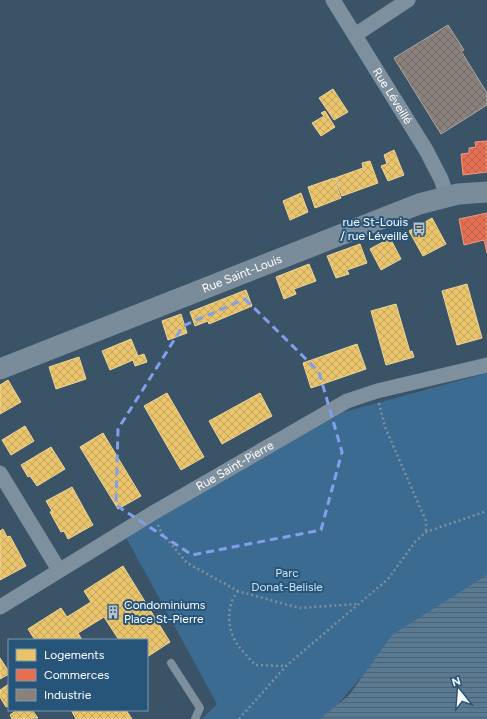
<svg xmlns="http://www.w3.org/2000/svg" width="487" height="719" font-family="Figtree,sans-serif">
<style>
.park{fill:#3b6b90}
.water{fill:url(#water-rules)}
.homes{fill:url(#homes-cross-hatch);stroke:#f0d697}
.shops{fill:url(#shops-cross-hatch);stroke:#ee9a85}
.industry{fill:url(#industry-cross-hatch);stroke:#ada7a3}
.lines{fill:none;stroke-linecap:round;stroke-linejoin:round}
.path{stroke:#7e8f9d;stroke-width:2.5;stroke-dasharray:2 3;stroke-linecap:butt}
.service{stroke:#7e8f9d;stroke-width:8}
.minor{stroke:#7e8f9d;stroke-width:15}
.secondary{stroke:#7a8c99;stroke-width:21}
.marked{fill:none;stroke:#839eea;stroke-width:3;stroke-dasharray:8 5;stroke-linejoin:round}
.labels{text-anchor:middle;dominant-baseline:central;stroke-width:4;stroke-linejoin:round;paint-order:stroke}
.street-label{font-size:12px;fill:#fff;stroke:#275579}
.poi-label{font-size:12px;fill:#fff;stroke:#275579;text-anchor:end}
.park-label{font-size:12px;fill:#cce2f3;stroke:#275579}
</style>
<defs>
<pattern id="water-rules" width="6" height="5" patternUnits="userSpaceOnUse"><rect width="6" height="5" fill="#597a93"/><path d="M0 2.5h6" fill="none" stroke="#526370"/></pattern>
<pattern id="homes-cross-hatch" width="8" height="8" patternUnits="userSpaceOnUse"><rect width="8" height="8" fill="#e9c46a"/><path d="M0 0l8 8M0 8l8-8" fill="none" stroke="#c2a662"/></pattern>
<pattern id="shops-cross-hatch" width="8" height="8" patternUnits="userSpaceOnUse"><rect width="8" height="8" fill="#e76f51"/><path d="M0 0l8 8M0 8l8-8" fill="none" stroke="#b86450"/></pattern>
<pattern id="industry-cross-hatch" width="8" height="8" patternUnits="userSpaceOnUse"><rect width="8" height="8" fill="#8a817c"/><path d="M0 0l8 8M0 8l8-8" fill="none" stroke="#716c69"/></pattern>
</defs>
<rect width="100%" height="100%" fill="#3a5366"/>
<!-- park -->
<polygon class="park" points="487,373 487,577 381,654 332,711 323,719 202,719 217,704 123,532 344,412"/>
<!-- water -->
<polygon class="water" points="487,575 487,719 320,719 349,695 392,635"/>
<!-- homes -->
<g class="homes">
<polygon points="333,89 348,112 334,120 319,98"/>
<polygon points="325,111 335,127 321,136 312,123 324,116 321,113"/>
<polygon points="394,150 404,175 388,181 381,166 387,164 384,155"/>
<polygon points="370,161 378,183 342,196 335,178 363,168 362,163"/>
<polygon points="334,178 341,198 315,208 308,187"/>
<polygon points="301,193 308,212 290,220 283,201"/>
<polygon points="432,218 446,244 423,256 409,231"/>
<polygon points="390,238 401,259 381,270 370,249"/>
<polygon points="360,244 367,263 347,270 349,274 336,278 327,256"/>
<polygon points="309,264 316,281 294,289 296,294 284,299 276,277"/>
<polygon points="467,284 482,338 457,345 442,291"/>
<polygon points="246,290 252,306 209,324 208,321 195,326 190,312"/>
<polygon points="396,304 410,352 412,351 414,357 386,365 371,311"/>
<polygon points="181,314 187,333 168,340 162,321"/>
<polygon points="131,339 138,356 144,354 147,362 135,366 133,360 110,370 102,351"/>
<polygon points="357,344 366,369 311,388 303,363"/>
<polygon points="79,357 86,379 56,389 49,367"/>
<polygon points="8,380 21,402 0,414 0,385"/>
<polygon points="167,393 204,457 181,470 144,406"/>
<polygon points="260,393 272,416 222,444 209,421"/>
<polygon points="25,426 34,441 11,455 2,440"/>
<polygon points="103,433 141,496 118,509 80,447"/>
<polygon points="51,447 65,469 37,486 30,476 28,477 21,465"/>
<polygon points="72,487 93,525 68,539 64,531 61,532 50,512 52,511 46,501"/>
<polygon points="3,529 7,537 10,536 26,566 0,580 0,531"/>
<polygon points="123,566 170,642 147,657 147,640 119,640 104,617 78,633 82,640 35,640 28,629 61,608 67,617 91,602 84,591"/>
<polygon points="0,658 9,672 9,674 0,679"/>
<polygon points="9,684 9,706 6,707 0,697 0,690"/>
<polygon points="17,710 32,710 38,718 12,719 10,715"/>
<polygon points="71,710 126,710 132,719 76,719"/>
</g>
<!-- shops -->
<g class="shops">
<polygon points="487,141 487,172 463,175 461,154 469,153 469,148 476,147 475,142"/>
<polygon points="487,213 487,253 484,240 464,245 459,219"/>
</g>
<!-- industry -->
<polygon class="industry" points="448,25 464,50 461,51 487,93 487,105 441,134 394,58"/>
<g class="lines">
<!-- path -->
<g class="path">
<polyline points="379,403 385,427 426,521 426,532"/>
<polyline points="158,525 161,532 187,563 238,591 299,608 358,604"/>
<path d="M 238,591 C 226,605 227,629 237,644 C 242,651 249,658 255,665 L 286,666"/>
<polyline points="239,719 286,666 388,579 415,542 426,532 487,511"/>
</g>
<!-- service -->
<polyline class="service" points="171,663 200,708 195,719"/>
<!-- minor -->
<g class="minor">
<path id="s1" d="M 333,0 L 426,150 L 441,179 L 447,196"/>
<polyline points="355,35 408,0"/>
<polyline points="0,473 59,570"/>
<path id="s2" d="M 0,607 L 153,513 L 347,401 L 377,391 L 487,365"/>
</g>
<!-- secondary -->
<path class="secondary" id="s3" d="M 0,369 L 419,204 L 458,194 L 487,192"/>
</g>
<!-- marked area -->
<path class="marked" d="M 245,299 L 319,372 L 342,452 L 321,530 L 192,555 L 116,505 L 118,429 L 183,326 Z"/>
<!-- icons -->
<defs>
<g id="bus-bare" transform="scale(1.08)"><path d="M-5-6H5V4H4V6H2V4H-2V6H-4V4H-5ZM-3.5-4V0h7V-4ZM-3.5 1.2v1.5H-2V1.2ZM2 1.2v1.5H3.5V1.2Z" fill="#bac3c9" stroke="#275579" stroke-width="2.5" paint-order="stroke"/></g>
<g id="building-bare" transform="scale(1.08)"><path d="M-4-6H4V6H1V3H-1V6H-4ZM-2.5-4.3h1.7v1.8h-1.7ZM.8-4.3h1.7v1.8H.8ZM-2.5-1h1.7V.8h-1.7ZM.8-1h1.7V.8H.8Z" fill="#bac3c9" stroke="#275579" stroke-width="2.5" paint-order="stroke"/></g>
</defs>
<g fill-rule="evenodd">
<use href="#bus-bare" x="419" y="229"/>
<use href="#building-bare" x="113" y="612"/>
</g>
<g class="labels">
<!-- street labels -->
<g class="street-label">
<text stroke="none"><textPath href="#s1" startOffset="113">Rue Léveillé</textPath></text>
<text stroke="none"><textPath href="#s3" startOffset="260">Rue Saint-Louis</textPath></text>
<text stroke="none"><textPath href="#s2" startOffset="274">Rue Saint-Pierre</textPath></text>
</g>
<!-- poi labels -->
<g class="poi-label">
<text x="408" y="222">rue St-Louis<tspan x="408" dy="14">/ rue Léveillé</tspan></text>
<text x="124" y="605" text-anchor="start">Condominiums<tspan x="124" dy="14">Place St-Pierre</tspan></text>
</g>
<!-- park labels -->
<g class="park-label">
<text x="287" y="573">Parc<tspan x="287" dy="14">Donat-Belisle</tspan></text>
</g>
</g>
<!-- legend -->
<rect x="8" y="639" width="140" height="72" fill="#275579" stroke="#7d99af"/>
<rect x="16" y="649" width="20" height="12" fill="#e9c46a" stroke="#7d99af"/>
<text x="44" y="659" font-size="12" fill="#ffffff">Logements</text>
<rect x="16" y="669" width="20" height="12" fill="#e76f51" stroke="#7d99af"/>
<text x="44" y="679" font-size="12" fill="#ffffff">Commerces</text>
<rect x="16" y="689" width="20" height="12" fill="#8a817c" stroke="#7d99af"/>
<text x="44" y="699" font-size="12" fill="#ffffff">Industrie</text>
<!-- north arrow -->
<g transform="translate(459 691) rotate(343)" stroke="#275579" stroke-width="3" paint-order="stroke">
<path d="M0-3L7 15L0 10L-7 15Z" fill="#ffffff"/>
<text y="-6" font-size="11" font-weight="bold" text-anchor="middle" fill="#ffffff">N</text>
</g>
</svg>
